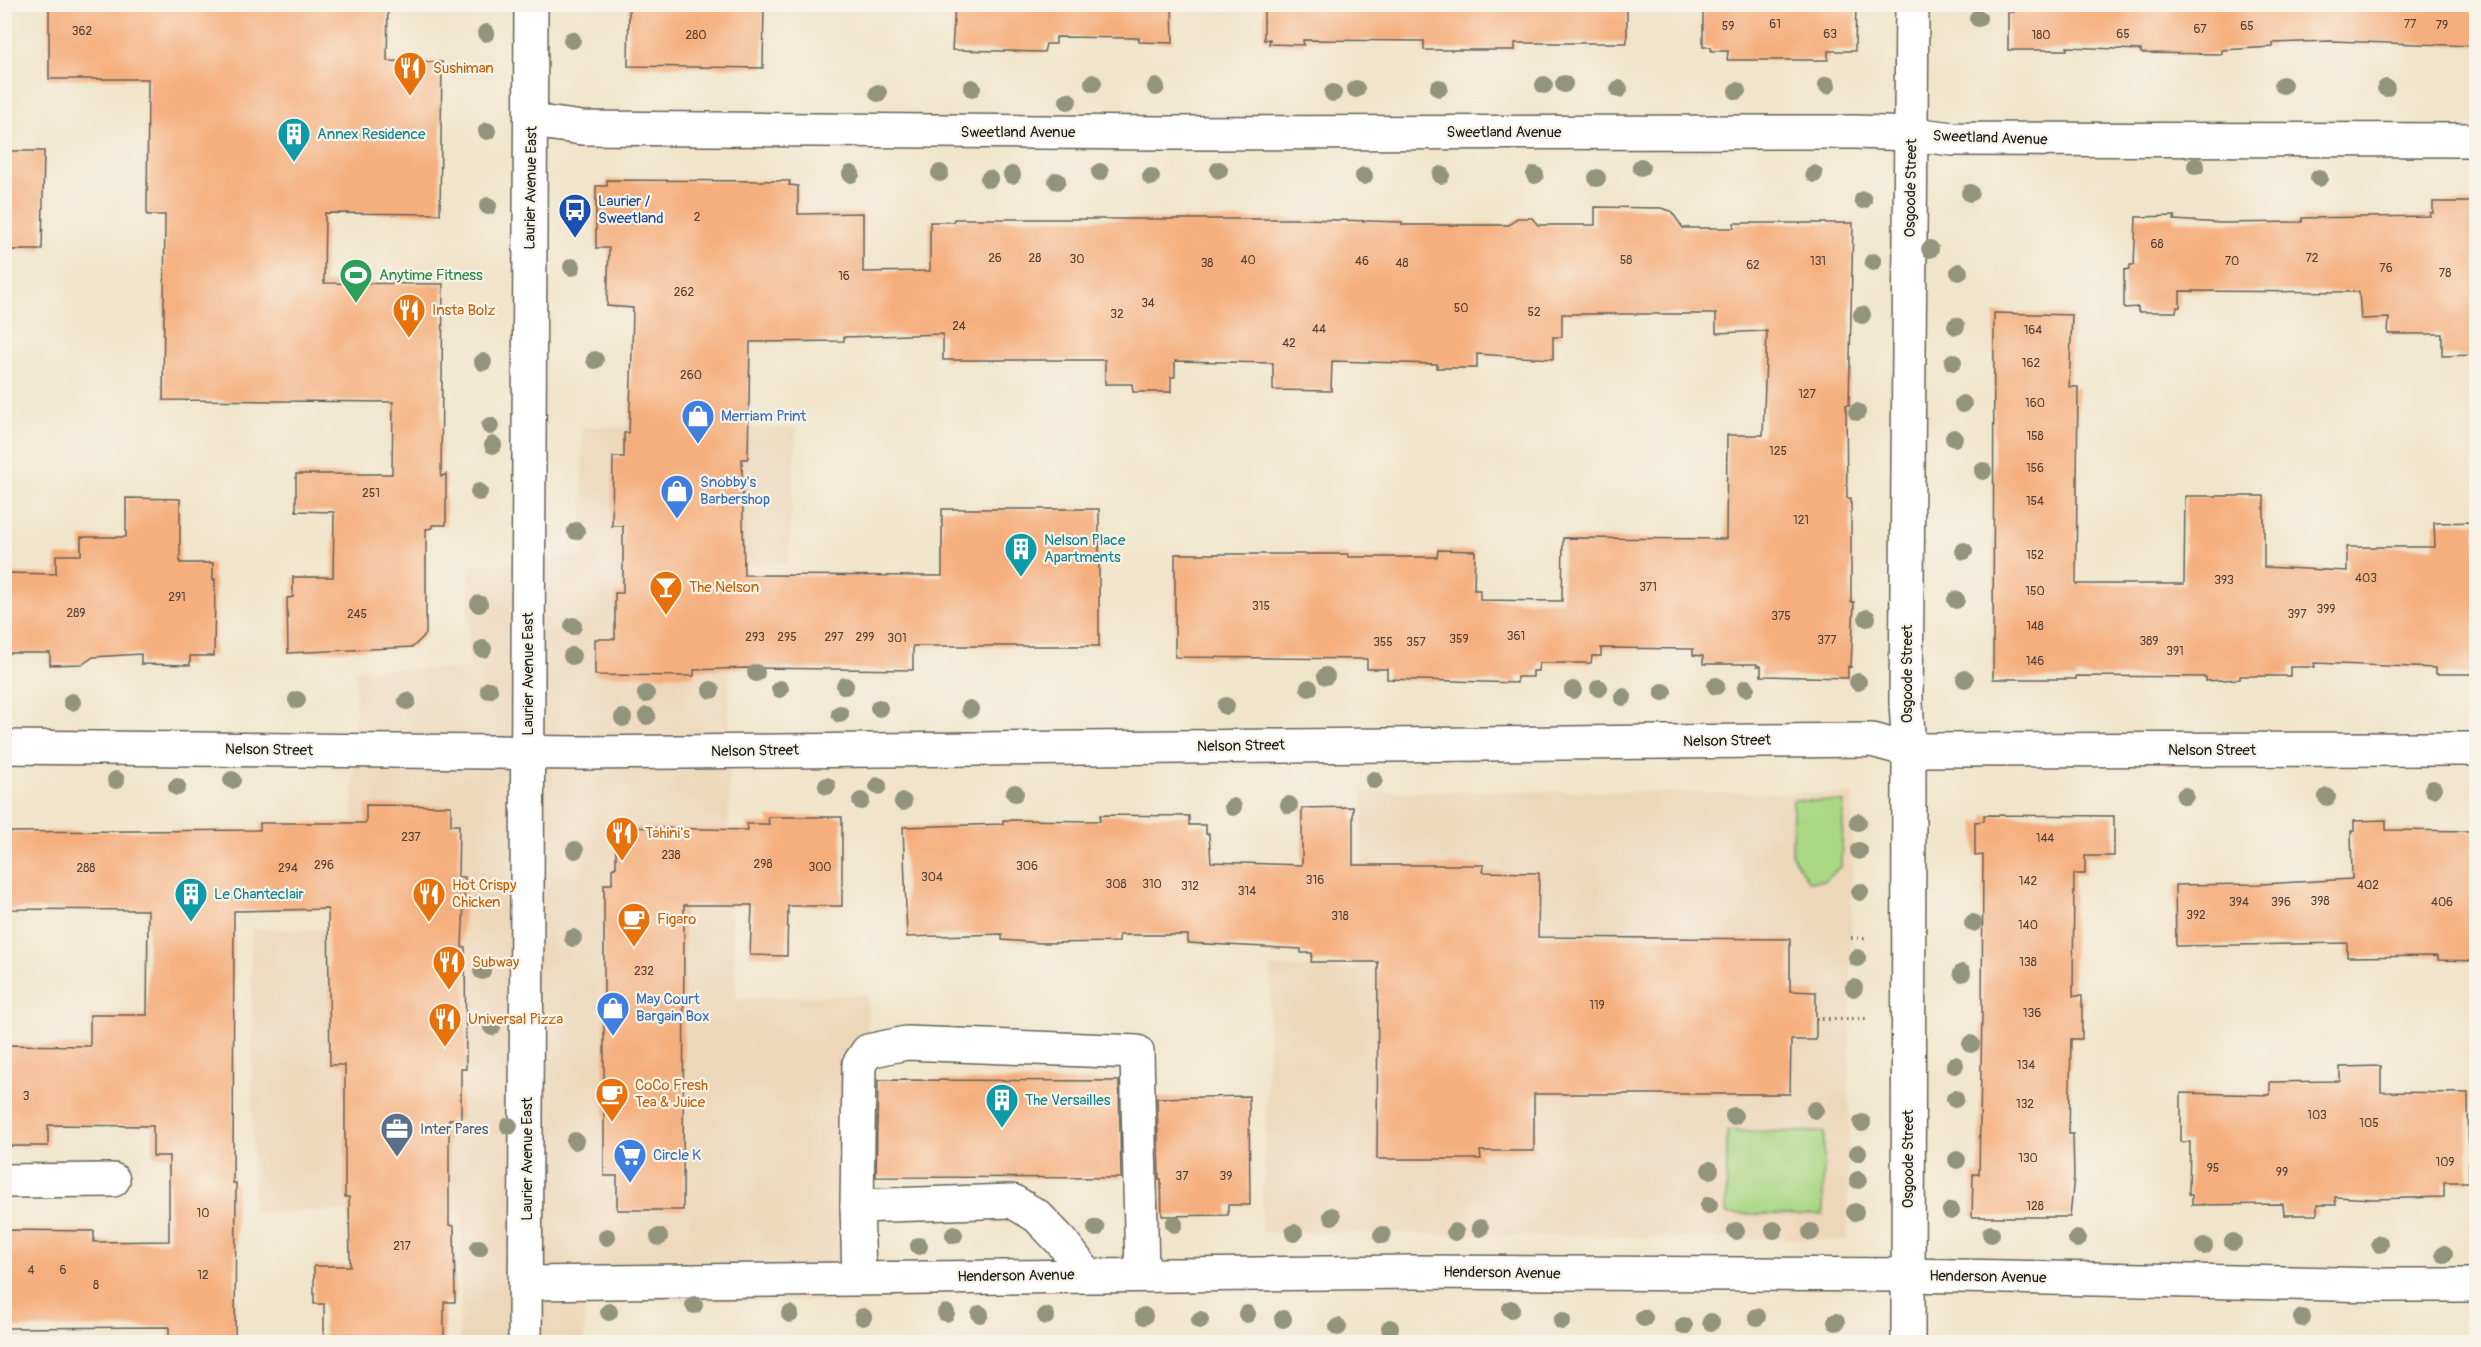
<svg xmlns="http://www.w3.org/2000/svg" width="2481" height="1347" font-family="Pangolin,sans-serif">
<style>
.built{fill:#edd7ba}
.green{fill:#a9d784;stroke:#627a50;stroke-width:1.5}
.building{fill:#f5af7e}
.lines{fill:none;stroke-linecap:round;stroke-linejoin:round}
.minor-casing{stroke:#666259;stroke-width:36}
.path{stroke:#666259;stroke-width:4;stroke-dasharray:1.5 4.5;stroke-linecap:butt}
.minor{stroke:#fff;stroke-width:33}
.tree{fill:#92957b}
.labels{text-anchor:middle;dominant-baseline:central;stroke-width:4.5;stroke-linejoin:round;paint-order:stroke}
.number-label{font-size:12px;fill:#524134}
.food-label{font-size:15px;fill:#c56008;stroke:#f7f3e8;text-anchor:start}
.street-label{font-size:15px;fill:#1c1c1c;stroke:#f7f3e8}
.culture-label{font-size:15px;fill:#0d838f;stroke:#f7f3e8;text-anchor:start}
.transit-label{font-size:15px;fill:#164399;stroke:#f7f3e8;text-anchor:start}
.leisure-label{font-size:15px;fill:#27864d;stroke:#f7f3e8;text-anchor:start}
.shop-label{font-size:15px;fill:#366cbe;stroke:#f7f3e8;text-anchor:start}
.service-label{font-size:15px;fill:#4e5e75;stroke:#f7f3e8;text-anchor:start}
</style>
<rect width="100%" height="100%" fill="#f7f3e8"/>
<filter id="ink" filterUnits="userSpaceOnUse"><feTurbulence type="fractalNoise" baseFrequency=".0167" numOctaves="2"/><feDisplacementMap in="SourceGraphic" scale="12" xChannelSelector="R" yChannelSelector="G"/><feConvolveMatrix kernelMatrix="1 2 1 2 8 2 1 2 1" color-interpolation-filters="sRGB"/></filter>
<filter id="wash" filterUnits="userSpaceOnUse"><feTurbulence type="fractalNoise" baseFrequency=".008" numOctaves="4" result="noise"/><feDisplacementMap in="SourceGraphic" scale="24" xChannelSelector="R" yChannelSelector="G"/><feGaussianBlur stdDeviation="1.35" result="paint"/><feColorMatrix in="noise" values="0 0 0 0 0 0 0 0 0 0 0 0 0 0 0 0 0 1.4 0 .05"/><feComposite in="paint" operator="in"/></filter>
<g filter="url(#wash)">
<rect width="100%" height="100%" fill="#f0e5ca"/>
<!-- built -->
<g class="built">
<polygon points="582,427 797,428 788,563 730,565 729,873 737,998 867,995 872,1302 586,1300 584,1342 459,1342 462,1211 253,1212 251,929 351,930 356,669 469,669 469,566 583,554"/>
<polygon points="1555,791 1853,794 1848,1240 1261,1232 1271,967 1358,970 1363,792"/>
</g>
<!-- green -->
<g class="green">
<polygon points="1793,800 1844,802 1841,866 1824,881 1808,881 1792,855"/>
<polygon points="1727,1131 1824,1132 1823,1215 1726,1214"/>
</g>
<g id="blocks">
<!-- building -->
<g class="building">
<polygon points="49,4 388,4 387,61 442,62 440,214 325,213 324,283 443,284 441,477 446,474 446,525 432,525 432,528 426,529 426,634 413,647 288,653 287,598 293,597 293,577 333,577 334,512 296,511 296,474 392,474 393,402 163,400 165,215 147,215 148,79 49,79"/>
<polygon points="629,4 764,4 763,68 628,66"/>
<polygon points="955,4 1172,4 1173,43 1139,42 1139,38 1056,37 1056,44 1046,44 1044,52 952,50"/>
<polygon points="1264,4 1627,4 1627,43 1515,43 1515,50 1424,50 1424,41 1303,40 1304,45 1269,44 1270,39 1264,40"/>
<polygon points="1703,4 1856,4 1855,51 1828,51 1828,60 1727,60 1728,51 1711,51 1711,47 1703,47"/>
<polygon points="2014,4 2476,4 2476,46 2331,41 2273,43 2273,47 2222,50 2222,54 2141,53 2141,50 2067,47 2067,50 2008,50 2008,12 2014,12"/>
<polygon points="4,151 44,151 42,250 4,250"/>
<polygon points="607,180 790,181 789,185 798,186 798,214 863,213 863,272 930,271 930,222 954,222 954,219 1305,219 1402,222 1402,225 1509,225 1517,218 1532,218 1538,225 1595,225 1595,207 1661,208 1671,211 1683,228 1734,228 1734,223 1853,223 1849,405 1846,405 1847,498 1851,498 1851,602 1854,602 1851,667 1848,666 1848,678 1761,676 1761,666 1757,666 1757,664 1703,664 1703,656 1693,655 1693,649 1601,648 1601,656 1592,656 1591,663 1539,663 1538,671 1533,671 1533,677 1517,677 1517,683 1387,679 1387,669 1367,669 1367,659 1175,657 1175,554 1348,554 1348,557 1437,557 1438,550 1475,551 1474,590 1480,590 1480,600 1562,601 1563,538 1726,539 1727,435 1763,435 1767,331 1716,333 1716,314 1562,314 1562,337 1553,337 1553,359 1477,354 1477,368 1437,368 1437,364 1332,361 1331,391 1273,390 1273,363 1175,361 1175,377 1171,377 1171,392 1133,392 1132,384 1105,384 1105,360 943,360 943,334 844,337 844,341 750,342 748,459 742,459 744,575 942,576 942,509 1099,509 1099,646 913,646 913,670 746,668 694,670 694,676 595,675 595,639 615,639 615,593 623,593 623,526 612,526 613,457 624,457 624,433 629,433 632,352 633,308 607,306 609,248 596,248 596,186 607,186"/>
<polygon points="2433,202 2476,202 2476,355 2442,356 2442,334 2388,334 2389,318 2361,319 2359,292 2180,291 2180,307 2177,307 2176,312 2138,312 2138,307 2124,308 2124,270 2130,269 2130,265 2134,265 2136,217 2175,216 2174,220 2222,223 2302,222 2302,218 2430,216 2430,213 2433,213"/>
<polygon points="1994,313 2072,315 2069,387 2078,387 2076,584 2184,584 2185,496 2264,496 2264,567 2347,571 2347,547 2435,547 2434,523 2476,522 2476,674 2436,674 2436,668 2314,663 2315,667 2290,667 2290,676 2240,676 2240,679 2206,681 2206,677 2076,676 2076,679 1993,679"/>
<polygon points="126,498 180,499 180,563 213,563 213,580 215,579 214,656 190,656 190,665 141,664 141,654 93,657 83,664 50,665 50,653 4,653 4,573 56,574 56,555 81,555 81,537 126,537"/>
<polygon points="366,805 451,806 451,825 459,825 458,877 465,877 462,947 465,947 466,1069 461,1069 461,1119 449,1119 449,1225 454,1226 455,1302 444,1302 444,1342 324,1342 324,1304 314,1304 314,1266 350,1266 349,1197 345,1197 345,1065 330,1065 328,909 234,911 233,1183 236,1183 235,1342 169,1342 169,1327 4,1328 4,1230 94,1231 94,1242 169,1241 169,1156 153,1156 153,1126 48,1125 48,1146 4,1146 4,1045 90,1046 90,1015 147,1015 148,910 4,909 4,832 260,830 260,823 366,823"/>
<polygon points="1353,807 1353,865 1484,865 1483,872 1539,873 1538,937 1790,939 1790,991 1816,992 1816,1040 1791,1040 1790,1094 1534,1094 1534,1151 1480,1151 1481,1159 1377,1159 1378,962 1311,962 1312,953 1301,953 1301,949 1188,943 1188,935 1119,935 1119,942 1040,943 1002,940 1002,934 907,937 903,827 1003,824 1003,820 1100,821 1100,815 1189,816 1189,825 1206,825 1206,834 1209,834 1211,862 1302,865 1302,808"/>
<polygon points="1984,815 2114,816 2114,856 2085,856 2085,874 2074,874 2073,996 2082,996 2082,1039 2071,1039 2069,1134 2073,1134 2074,1176 2070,1217 1972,1217 1973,1174 1979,1174 1982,1015 1983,855 1975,856 1975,822 1984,821"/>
<polygon points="768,817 842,817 842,906 788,906 787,956 750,955 752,905 684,905 683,1210 617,1210 617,1176 604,1176 604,884 612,884 612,869 616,867 616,827 748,830 747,824 769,824"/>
<polygon points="2386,820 2386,830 2476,831 2476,961 2438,960 2438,956 2347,957 2347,943 2176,946 2175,885 2261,884 2352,879 2351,831 2354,831 2354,821"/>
<polygon points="2381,1066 2381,1092 2468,1093 2469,1182 2444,1182 2444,1197 2374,1199 2335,1197 2336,1205 2317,1205 2317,1215 2284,1215 2283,1204 2192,1205 2192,1195 2189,1194 2190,1142 2181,1142 2181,1093 2270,1095 2270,1082 2340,1081 2340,1067"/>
<polygon points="878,1080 1119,1081 1121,1178 876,1177"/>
<polygon points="1249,1096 1250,1205 1228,1205 1228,1215 1162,1216 1161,1179 1159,1179 1157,1098"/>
</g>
</g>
</g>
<g filter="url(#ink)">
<use href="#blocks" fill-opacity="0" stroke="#666259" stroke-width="1.5"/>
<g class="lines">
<!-- minor casing -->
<g class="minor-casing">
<g id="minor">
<polyline points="532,121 582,128 1164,133 1855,132 1912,134 1953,139 2476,140"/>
<polyline points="4,747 584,753 1872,740 1909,750 2476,749"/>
<polyline points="4,1181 113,1180"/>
<polyline points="857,1206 859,1064 868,1051 906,1043 1137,1052 1142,1274"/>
<polyline points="859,1278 857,1206 1012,1201 1037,1216 1062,1242 1087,1275"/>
<polyline points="527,1283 1412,1272 1908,1275 2381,1285 2476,1285"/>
<polyline points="525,1342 531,4"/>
<polyline points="1908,1342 1909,750 1906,703 1912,4"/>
</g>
</g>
<!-- path -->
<g class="path">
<polyline points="1851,938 1869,938"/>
<polyline points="1816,1019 1869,1019"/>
</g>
<!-- minor -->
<use href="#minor" class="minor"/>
</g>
<!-- trees -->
<g class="tree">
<circle cx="1978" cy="18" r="9"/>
<circle cx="486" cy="33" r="9"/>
<circle cx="572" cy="40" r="9"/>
<circle cx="1093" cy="83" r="9"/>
<circle cx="1564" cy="84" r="9"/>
<circle cx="1544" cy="85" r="9"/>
<circle cx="1827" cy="85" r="9"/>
<circle cx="2283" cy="85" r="9"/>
<circle cx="1156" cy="87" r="9"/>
<circle cx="972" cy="88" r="9"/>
<circle cx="1439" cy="88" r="9"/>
<circle cx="2386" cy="88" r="9"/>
<circle cx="1356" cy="89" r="9"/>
<circle cx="1619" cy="89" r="9"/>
<circle cx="1737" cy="91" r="9"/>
<circle cx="878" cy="93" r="9"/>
<circle cx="1333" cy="93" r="9"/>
<circle cx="1068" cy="101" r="9"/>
<circle cx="487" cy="131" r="9"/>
<circle cx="2196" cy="166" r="9"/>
<circle cx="1641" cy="167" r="9"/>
<circle cx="1219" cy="170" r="9"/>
<circle cx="1100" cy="172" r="9"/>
<circle cx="940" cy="173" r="9"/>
<circle cx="851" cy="174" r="9"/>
<circle cx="1814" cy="174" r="9"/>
<circle cx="1012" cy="175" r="9"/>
<circle cx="1441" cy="175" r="9"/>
<circle cx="1535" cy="175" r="9"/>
<circle cx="1364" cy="176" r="9"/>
<circle cx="1151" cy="177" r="9"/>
<circle cx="1597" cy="178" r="9"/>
<circle cx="2319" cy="178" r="9"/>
<circle cx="989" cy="179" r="9"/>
<circle cx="1057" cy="181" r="9"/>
<circle cx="1970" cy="193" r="9"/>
<circle cx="1863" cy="200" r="9"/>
<circle cx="488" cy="206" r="9"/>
<circle cx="575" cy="217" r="9"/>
<circle cx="1930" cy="249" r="9"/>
<circle cx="1873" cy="262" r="9"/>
<circle cx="572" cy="267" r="9"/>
<circle cx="1959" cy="272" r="9"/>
<circle cx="1862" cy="315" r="9"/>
<circle cx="1956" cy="326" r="9"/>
<circle cx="595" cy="360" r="9"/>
<circle cx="483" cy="362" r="9"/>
<circle cx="1953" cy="362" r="9"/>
<circle cx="1963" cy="404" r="9"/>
<circle cx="1857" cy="412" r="9"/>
<circle cx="490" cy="426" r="9"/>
<circle cx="1954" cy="438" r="9"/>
<circle cx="493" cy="445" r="9"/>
<circle cx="1983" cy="471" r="9"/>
<circle cx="479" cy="492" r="9"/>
<circle cx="576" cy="531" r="9"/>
<circle cx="1964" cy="551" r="9"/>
<circle cx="1956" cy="600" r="9"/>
<circle cx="479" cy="604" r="9"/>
<circle cx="1867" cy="618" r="9"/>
<circle cx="573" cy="626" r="9"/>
<circle cx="483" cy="649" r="9"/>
<circle cx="572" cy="656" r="9"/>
<circle cx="756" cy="673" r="9"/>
<circle cx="1326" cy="676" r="9"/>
<circle cx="1965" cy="679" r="9"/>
<circle cx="1858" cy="682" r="9"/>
<circle cx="845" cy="686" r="9"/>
<circle cx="1716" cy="686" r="9"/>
<circle cx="1309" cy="688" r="9"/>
<circle cx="1599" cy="688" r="9"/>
<circle cx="1746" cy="688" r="9"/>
<circle cx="780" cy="689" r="9"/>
<circle cx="489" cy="690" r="9"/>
<circle cx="711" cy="690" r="9"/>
<circle cx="1573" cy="690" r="9"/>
<circle cx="1663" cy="692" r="9"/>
<circle cx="646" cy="694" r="9"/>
<circle cx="1623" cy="697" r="9"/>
<circle cx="297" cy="700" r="9"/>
<circle cx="407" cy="701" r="9"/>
<circle cx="72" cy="702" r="9"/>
<circle cx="1226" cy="706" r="9"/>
<circle cx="879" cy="708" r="9"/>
<circle cx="970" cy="709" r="9"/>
<circle cx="840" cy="714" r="9"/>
<circle cx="647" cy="716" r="9"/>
<circle cx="623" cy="718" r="9"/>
<circle cx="116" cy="780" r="9"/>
<circle cx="232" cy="780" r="9"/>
<circle cx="1374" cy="780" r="9"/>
<circle cx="827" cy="786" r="9"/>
<circle cx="878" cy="786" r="9"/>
<circle cx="177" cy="787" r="9"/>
<circle cx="2433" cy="789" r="9"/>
<circle cx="1015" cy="793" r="9"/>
<circle cx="2185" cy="796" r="9"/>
<circle cx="2327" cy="797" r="9"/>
<circle cx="861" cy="801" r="9"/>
<circle cx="903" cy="802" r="9"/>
<circle cx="1289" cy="805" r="9"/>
<circle cx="1233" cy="807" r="9"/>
<circle cx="1858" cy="822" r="9"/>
<circle cx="575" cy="850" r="9"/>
<circle cx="1859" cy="851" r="9"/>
<circle cx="1860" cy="892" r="9"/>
<circle cx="1973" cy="923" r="9"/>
<circle cx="573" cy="938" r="9"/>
<circle cx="1857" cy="958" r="9"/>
<circle cx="482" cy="971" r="9"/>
<circle cx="1962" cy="973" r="9"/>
<circle cx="1854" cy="988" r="9"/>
<circle cx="492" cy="1027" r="9"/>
<circle cx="1971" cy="1044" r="9"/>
<circle cx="1955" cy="1065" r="9"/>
<circle cx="1955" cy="1099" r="9"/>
<circle cx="1815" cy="1110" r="9"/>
<circle cx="1734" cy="1116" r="9"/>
<circle cx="1862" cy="1123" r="9"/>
<circle cx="509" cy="1126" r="9"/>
<circle cx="575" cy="1141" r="9"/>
<circle cx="1858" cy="1153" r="9"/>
<circle cx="1957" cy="1160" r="9"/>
<circle cx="1710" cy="1170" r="9"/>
<circle cx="1858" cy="1180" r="9"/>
<circle cx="1709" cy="1205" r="9"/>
<circle cx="1951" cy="1211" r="9"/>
<circle cx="1855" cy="1212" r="9"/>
<circle cx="1332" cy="1216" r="9"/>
<circle cx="1174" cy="1224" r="9"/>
<circle cx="1096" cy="1228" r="9"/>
<circle cx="1480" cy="1228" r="9"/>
<circle cx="1774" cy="1230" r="9"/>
<circle cx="1736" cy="1231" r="9"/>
<circle cx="1455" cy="1232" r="9"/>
<circle cx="1811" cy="1232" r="9"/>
<circle cx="1294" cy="1233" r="9"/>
<circle cx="1991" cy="1234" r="9"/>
<circle cx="954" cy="1235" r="9"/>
<circle cx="1382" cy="1235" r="9"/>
<circle cx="607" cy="1237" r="9"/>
<circle cx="659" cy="1237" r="9"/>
<circle cx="2077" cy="1239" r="9"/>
<circle cx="2233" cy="1242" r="9"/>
<circle cx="2380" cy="1244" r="9"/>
<circle cx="919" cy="1246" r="9"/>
<circle cx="2204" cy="1246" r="9"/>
<circle cx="479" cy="1248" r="9"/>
<circle cx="2444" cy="1254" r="9"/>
<circle cx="694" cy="1305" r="9"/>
<circle cx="1511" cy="1309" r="9"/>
<circle cx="609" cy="1312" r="9"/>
<circle cx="946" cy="1313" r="9"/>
<circle cx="790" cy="1314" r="9"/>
<circle cx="980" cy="1314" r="9"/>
<circle cx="1247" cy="1314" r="9"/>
<circle cx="1046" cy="1316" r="9"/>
<circle cx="1144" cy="1316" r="9"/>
<circle cx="863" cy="1317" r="9"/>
<circle cx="1757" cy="1317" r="9"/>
<circle cx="1644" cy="1318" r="9"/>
<circle cx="2302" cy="1318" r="9"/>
<circle cx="1283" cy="1319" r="9"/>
<circle cx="1200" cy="1320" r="9"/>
<circle cx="1562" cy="1321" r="9"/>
<circle cx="1711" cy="1322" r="9"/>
<circle cx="1836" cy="1322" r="9"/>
<circle cx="1684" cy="1326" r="9"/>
<circle cx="1338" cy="1327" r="9"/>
<circle cx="1390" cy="1328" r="9"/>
</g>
</g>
<!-- icons -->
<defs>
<g id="restaurant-pin" transform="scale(1.725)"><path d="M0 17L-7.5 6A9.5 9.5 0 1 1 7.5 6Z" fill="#e8710a" stroke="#f7f3e8"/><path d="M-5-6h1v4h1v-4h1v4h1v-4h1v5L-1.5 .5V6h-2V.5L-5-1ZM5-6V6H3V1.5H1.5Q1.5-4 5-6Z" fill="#fff"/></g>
<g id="building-pin" transform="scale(1.725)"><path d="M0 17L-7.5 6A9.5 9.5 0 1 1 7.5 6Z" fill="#0f9aa8" stroke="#f7f3e8"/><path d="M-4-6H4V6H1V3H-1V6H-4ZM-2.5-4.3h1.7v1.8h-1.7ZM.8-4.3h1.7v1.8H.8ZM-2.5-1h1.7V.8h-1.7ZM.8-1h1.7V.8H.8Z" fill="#fff"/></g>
<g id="bus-pin" transform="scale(1.725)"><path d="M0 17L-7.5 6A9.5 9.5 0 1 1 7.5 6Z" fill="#1a4fb4" stroke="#f7f3e8"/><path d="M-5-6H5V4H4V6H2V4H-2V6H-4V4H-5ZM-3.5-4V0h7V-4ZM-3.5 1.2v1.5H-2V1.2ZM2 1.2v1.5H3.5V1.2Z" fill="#fff"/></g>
<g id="stadium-pin" transform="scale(1.725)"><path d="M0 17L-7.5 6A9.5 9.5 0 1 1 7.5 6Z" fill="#2e9e5b" stroke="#f7f3e8"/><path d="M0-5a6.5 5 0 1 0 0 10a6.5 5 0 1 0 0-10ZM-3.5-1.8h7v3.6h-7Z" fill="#fff"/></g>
<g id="shop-pin" transform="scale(1.725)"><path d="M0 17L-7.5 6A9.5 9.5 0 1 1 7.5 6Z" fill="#3f7fe0" stroke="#f7f3e8"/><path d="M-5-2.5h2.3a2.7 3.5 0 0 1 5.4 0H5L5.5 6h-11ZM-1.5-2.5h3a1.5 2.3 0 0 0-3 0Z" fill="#fff"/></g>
<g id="bar-pin" transform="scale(1.725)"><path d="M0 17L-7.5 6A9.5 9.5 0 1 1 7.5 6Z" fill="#e8710a" stroke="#f7f3e8"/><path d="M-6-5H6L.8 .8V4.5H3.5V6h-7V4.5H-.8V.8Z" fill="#fff"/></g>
<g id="cafe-pin" transform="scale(1.725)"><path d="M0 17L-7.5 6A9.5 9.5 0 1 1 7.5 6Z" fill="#e8710a" stroke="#f7f3e8"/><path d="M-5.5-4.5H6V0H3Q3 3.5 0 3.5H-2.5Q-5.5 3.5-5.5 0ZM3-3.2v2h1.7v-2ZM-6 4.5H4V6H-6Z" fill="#fff"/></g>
<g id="office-pin" transform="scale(1.725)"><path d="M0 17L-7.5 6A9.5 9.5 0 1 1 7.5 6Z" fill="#5c6f8a" stroke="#f7f3e8"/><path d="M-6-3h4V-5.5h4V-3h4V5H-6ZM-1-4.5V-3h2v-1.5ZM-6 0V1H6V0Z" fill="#fff"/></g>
<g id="supermarket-pin" transform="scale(1.725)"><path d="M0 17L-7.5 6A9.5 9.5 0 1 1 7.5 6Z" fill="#3f7fe0" stroke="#f7f3e8"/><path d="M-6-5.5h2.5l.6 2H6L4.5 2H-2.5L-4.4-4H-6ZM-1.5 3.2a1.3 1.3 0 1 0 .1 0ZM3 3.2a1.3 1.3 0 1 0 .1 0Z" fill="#fff"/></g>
</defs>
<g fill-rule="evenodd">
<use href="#restaurant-pin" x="410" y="68"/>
<use href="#building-pin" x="294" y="134"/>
<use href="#bus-pin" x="575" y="210"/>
<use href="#stadium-pin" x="356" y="275"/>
<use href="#restaurant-pin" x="409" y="310"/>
<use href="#shop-pin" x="698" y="416"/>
<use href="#shop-pin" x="677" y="491"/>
<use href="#building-pin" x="1021" y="549"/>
<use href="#bar-pin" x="666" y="587"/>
<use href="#restaurant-pin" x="622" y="833"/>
<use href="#building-pin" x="191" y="894"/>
<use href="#restaurant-pin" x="429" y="894"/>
<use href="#cafe-pin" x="634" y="919"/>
<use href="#restaurant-pin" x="449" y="962"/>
<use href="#shop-pin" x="613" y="1008"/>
<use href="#restaurant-pin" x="445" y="1019"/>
<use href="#cafe-pin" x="612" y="1094"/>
<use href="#building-pin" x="1002" y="1100"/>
<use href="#office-pin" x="397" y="1129"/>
<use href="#supermarket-pin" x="630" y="1155"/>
</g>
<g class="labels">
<!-- number labels -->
<g class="number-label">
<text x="1775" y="24">61</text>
<text x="2410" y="24">77</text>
<text x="2442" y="25">79</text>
<text x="1728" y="26">59</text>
<text x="2247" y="26">65</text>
<text x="2200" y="29">67</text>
<text x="82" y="31">362</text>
<text x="1830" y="34">63</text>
<text x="2123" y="34">65</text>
<text x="696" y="35">280</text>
<text x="2041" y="35">180</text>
<text x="697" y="217">2</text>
<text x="2157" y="244">68</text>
<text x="995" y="258">26</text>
<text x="1035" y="258">28</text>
<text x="2312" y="258">72</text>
<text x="1077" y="259">30</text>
<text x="1248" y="260">40</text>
<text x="1626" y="260">58</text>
<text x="1362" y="261">46</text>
<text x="1818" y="261">131</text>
<text x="2232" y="261">70</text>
<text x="1207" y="263">38</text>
<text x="1402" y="263">48</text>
<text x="1753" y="265">62</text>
<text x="2386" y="268">76</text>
<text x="2445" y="273">78</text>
<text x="844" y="276">16</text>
<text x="684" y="292">262</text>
<text x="1148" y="303">34</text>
<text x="1461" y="308">50</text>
<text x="1534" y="312">52</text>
<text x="1117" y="314">32</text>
<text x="959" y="326">24</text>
<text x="1319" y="329">44</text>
<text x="2033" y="330">164</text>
<text x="1289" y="343">42</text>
<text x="2031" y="363">162</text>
<text x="691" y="375">260</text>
<text x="1807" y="394">127</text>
<text x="2035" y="403">160</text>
<text x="2035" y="436">158</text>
<text x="1778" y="451">125</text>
<text x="2035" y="468">156</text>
<text x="371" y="493">251</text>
<text x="2035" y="501">154</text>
<text x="1801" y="520">121</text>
<text x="2035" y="555">152</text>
<text x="2366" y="578">403</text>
<text x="2224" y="580">393</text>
<text x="1648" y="587">371</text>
<text x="2035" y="591">150</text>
<text x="177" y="597">291</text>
<text x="1261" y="606">315</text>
<text x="2326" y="609">399</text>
<text x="76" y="613">289</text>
<text x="357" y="614">245</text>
<text x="2297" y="614">397</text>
<text x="1781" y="616">375</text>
<text x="2035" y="626">148</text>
<text x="1516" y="636">361</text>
<text x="755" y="637">293</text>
<text x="787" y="637">295</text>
<text x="834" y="637">297</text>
<text x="865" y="637">299</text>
<text x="897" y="638">301</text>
<text x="1459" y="639">359</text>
<text x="1827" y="640">377</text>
<text x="2149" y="641">389</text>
<text x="1383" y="642">355</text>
<text x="1416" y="642">357</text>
<text x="2175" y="651">391</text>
<text x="2035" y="661">146</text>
<text x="411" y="837">237</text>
<text x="2045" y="838">144</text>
<text x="671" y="855">238</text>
<text x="763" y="864">298</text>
<text x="324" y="865">296</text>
<text x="1027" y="866">306</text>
<text x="820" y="867">300</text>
<text x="86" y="868">288</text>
<text x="288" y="868">294</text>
<text x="932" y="877">304</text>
<text x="1315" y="880">316</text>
<text x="2028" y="881">142</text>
<text x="1116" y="884">308</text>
<text x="1152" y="884">310</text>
<text x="2368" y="885">402</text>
<text x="1190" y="886">312</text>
<text x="1247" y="891">314</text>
<text x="2320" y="901">398</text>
<text x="2239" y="902">394</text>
<text x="2281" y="902">396</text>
<text x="2442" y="902">406</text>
<text x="2196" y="915">392</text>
<text x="1340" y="916">318</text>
<text x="2028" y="925">140</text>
<text x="2028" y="962">138</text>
<text x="644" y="971">232</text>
<text x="1597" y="1005">119</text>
<text x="2032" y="1013">136</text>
<text x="2026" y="1065">134</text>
<text x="26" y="1096">3</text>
<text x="2025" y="1104">132</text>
<text x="2317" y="1115">103</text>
<text x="2369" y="1123">105</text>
<text x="2028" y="1158">130</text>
<text x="2445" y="1162">109</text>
<text x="2213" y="1168">95</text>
<text x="2282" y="1172">99</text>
<text x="1182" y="1176">37</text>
<text x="1226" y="1176">39</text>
<text x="2035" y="1206">128</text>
<text x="203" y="1213">10</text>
<text x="402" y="1246">217</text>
<text x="31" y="1270">4</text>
<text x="63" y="1270">6</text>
<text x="203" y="1275">12</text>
<text x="96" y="1285">8</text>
</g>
<!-- food labels -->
<g class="food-label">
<text x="433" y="68">Sushiman</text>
<text x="432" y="310">Insta Bolz</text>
<text x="689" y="587">The Nelson</text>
<text x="645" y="833">Tahini's</text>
<text x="452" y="885">Hot Crispy<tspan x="452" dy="17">Chicken</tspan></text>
<text x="657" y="919">Figaro</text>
<text x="472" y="962">Subway</text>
<text x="468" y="1019">Universal Pizza</text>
<text x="635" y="1085">CoCo Fresh<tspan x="635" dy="17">Tea &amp; Juice</tspan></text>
</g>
<!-- street labels -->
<g class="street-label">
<text x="1018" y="132">Sweetland Avenue</text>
<text x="1504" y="132">Sweetland Avenue</text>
<text transform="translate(1990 138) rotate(2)">Sweetland Avenue</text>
<text transform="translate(531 188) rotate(-89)">Laurier Avenue East</text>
<text transform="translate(1911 188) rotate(-89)">Osgoode Street</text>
<text transform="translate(528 674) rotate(-90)">Laurier Avenue East</text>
<text transform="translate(1907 674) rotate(-90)">Osgoode Street</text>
<text transform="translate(1727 741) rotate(-1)">Nelson Street</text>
<text transform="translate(1241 746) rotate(-1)">Nelson Street</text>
<text transform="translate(269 750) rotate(1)">Nelson Street</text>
<text x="2212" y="750">Nelson Street</text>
<text transform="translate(755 751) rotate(-1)">Nelson Street</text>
<text transform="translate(527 1159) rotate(-90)">Laurier Avenue East</text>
<text transform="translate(1908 1159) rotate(-90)">Osgoode Street</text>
<text transform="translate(1502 1273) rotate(1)">Henderson Avenue</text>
<text transform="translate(1016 1276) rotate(-1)">Henderson Avenue</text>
<text transform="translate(1988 1277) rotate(1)">Henderson Avenue</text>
</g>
<!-- culture labels -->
<g class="culture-label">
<text x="317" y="134">Annex Residence</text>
<text x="1044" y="540">Nelson Place<tspan x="1044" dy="17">Apartments</tspan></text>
<text x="214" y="894">Le Chanteclair</text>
<text x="1025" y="1100">The Versailles</text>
</g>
<!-- transit labels -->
<g class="transit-label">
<text x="598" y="201">Laurier /<tspan x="598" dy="17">Sweetland</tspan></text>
</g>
<!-- leisure labels -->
<g class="leisure-label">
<text x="379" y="275">Anytime Fitness</text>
</g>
<!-- shop labels -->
<g class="shop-label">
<text x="721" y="416">Merriam Print</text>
<text x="700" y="482">Snobby's<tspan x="700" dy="17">Barbershop</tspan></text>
<text x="636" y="999">May Court<tspan x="636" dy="17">Bargain Box</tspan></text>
<text x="653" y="1155">Circle K</text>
</g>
<!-- service labels -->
<g class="service-label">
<text x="420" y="1129">Inter Pares</text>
</g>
</g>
<!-- margin -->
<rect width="2481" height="1347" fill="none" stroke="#f7f3e8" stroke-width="24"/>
</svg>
